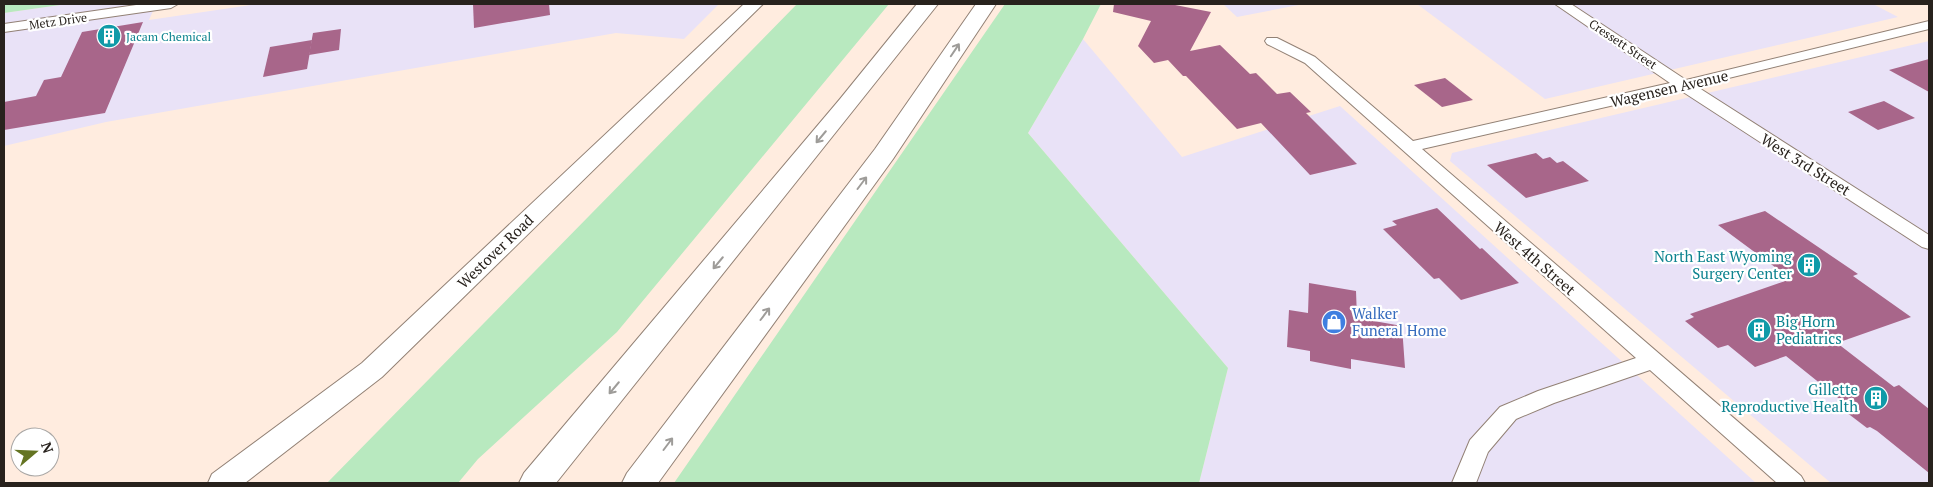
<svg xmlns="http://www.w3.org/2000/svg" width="1933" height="487" font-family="'PT Serif',serif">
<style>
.commercial{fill:#e9e2f7}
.green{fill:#b8e9bf}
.building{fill:#a8668a}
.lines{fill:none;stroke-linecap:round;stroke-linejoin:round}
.minor-casing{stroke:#928175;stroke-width:2}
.tertiary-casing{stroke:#928175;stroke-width:2}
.motorway-casing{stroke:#928175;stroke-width:2}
.minor{fill:#fff;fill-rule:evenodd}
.tertiary{fill:#fff;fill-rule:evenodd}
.motorway{fill:#fff;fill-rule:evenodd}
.oneway{stroke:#9e9c99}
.labels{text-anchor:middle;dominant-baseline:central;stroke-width:4.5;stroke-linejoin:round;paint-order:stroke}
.far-street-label{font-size:12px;fill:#28221d;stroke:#fff}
.far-culture-label{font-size:12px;fill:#0d838f;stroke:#fff;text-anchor:start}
.street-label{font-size:15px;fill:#28221d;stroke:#fff}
.culture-label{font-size:15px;fill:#0d838f;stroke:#fff;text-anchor:end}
.shop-label{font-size:15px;fill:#366cbe;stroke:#fff;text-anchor:start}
</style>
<rect width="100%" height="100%" fill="#ffecdf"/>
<!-- commercial -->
<g class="commercial">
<polygon points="67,4 156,4 149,20 258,4 719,4 684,39 616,33 106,122 4,146 4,13"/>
<polygon points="1223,4 1304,4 1237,17"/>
<polygon points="1417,4 1873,4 1898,17 1545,99"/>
<polygon points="1083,39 1182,157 1340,106 1756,483 1199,483 1228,368 1028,133"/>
<polygon points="1929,41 1929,483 1831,483 1450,161 1452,153"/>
</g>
<!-- green -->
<g class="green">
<polygon points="4,4 67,4 4,13"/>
<polygon points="797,4 889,4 617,332 478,459 458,483 327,483"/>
<polygon points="1005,4 1101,4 1083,39 1028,133 1228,368 1199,483 674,483"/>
</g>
<!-- building -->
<g class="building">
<polygon points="473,4 549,4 550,15 474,28"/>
<polygon points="1114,4 1170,4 1211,12 1190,51 1220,45 1250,74 1256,73 1277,94 1290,92 1311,112 1306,113 1357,164 1310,175 1261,123 1237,129 1186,76 1183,76 1168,60 1154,63 1138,46 1151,21 1113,12"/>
<polygon points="143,22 105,113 4,130 4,102 36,96 44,80 61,77 82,32"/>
<polygon points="341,29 339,50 309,55 313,33"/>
<polygon points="312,40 307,69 263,77 270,47"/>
<polygon points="1929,59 1929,92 1889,70"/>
<polygon points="1445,78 1473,100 1442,107 1414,85"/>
<polygon points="1884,101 1915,118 1878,130 1848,112"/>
<polygon points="1536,153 1543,159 1550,157 1557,163 1563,161 1589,181 1526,198 1487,165"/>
<polygon points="1437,208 1480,249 1482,248 1519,283 1461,300 1439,278 1434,279 1383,229 1397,225 1392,221"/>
<polygon points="1765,211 1858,274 1853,276 1911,317 1837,343 1894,387 1899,385 1929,409 1929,473 1877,431 1870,427 1867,428 1846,412 1852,409 1786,356 1755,367 1728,345 1718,348 1685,321 1694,317 1690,314 1791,279 1718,225"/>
<polygon points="1309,283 1356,291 1357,318 1402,326 1405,368 1351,359 1351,369 1310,361 1310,351 1287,347 1289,310 1308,313"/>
</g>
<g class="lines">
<!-- minor casing -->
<g class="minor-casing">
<g id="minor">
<polygon points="143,4 178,4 171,8 4,32 4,24"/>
<polygon points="1555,4 1571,4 1686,80 1929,21 1929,29 1696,86 1929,235 1929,249 1922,247 1680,90 1422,149 1801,476 1805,483 1777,483 1650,370 1554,403 1516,419 1488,452 1476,483 1452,483 1470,440 1500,407 1538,391 1636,358 1305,63 1267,44 1265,41 1267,38 1277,38 1315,57 1413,141 1670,83"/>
</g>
</g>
<!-- tertiary casing -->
<g class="tertiary-casing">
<polygon id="tertiary" points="744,4 763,4 382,377 245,483 208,483 212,474 362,363"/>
</g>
<!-- motorway casing -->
<g class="motorway-casing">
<g id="motorway">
<polygon points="917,4 938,4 556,483 519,483 524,473 840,99"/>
<polygon points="976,4 996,4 893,159 658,483 622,483 627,473 875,149"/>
</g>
</g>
<!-- minor -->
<use href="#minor" class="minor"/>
<!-- tertiary -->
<use href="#tertiary" class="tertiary"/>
<!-- motorway -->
<use href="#motorway" class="motorway"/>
</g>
<!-- one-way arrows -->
<defs><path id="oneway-shaft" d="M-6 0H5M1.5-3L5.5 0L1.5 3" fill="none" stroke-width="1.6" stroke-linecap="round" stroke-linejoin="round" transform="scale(1.25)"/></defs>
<g class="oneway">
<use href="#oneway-shaft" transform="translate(955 50) rotate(-56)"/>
<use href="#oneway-shaft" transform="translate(821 137) rotate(130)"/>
<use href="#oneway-shaft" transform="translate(862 183) rotate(-53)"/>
<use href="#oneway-shaft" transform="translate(718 263) rotate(130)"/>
<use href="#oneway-shaft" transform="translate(765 314) rotate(-53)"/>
<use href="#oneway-shaft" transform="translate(614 388) rotate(130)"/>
<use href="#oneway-shaft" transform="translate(668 444) rotate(-53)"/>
</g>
<!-- icons -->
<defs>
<g id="building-disc" transform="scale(1.25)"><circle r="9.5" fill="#0f9aa8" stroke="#fff"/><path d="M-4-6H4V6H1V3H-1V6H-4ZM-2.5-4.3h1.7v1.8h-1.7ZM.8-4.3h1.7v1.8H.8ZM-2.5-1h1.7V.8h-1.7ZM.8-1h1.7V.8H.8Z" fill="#fff"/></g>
<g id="shop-disc" transform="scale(1.25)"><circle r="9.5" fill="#3f7fe0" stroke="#fff"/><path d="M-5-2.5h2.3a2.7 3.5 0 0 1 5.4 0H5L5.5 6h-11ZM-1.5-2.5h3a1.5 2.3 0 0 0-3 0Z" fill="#fff"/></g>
</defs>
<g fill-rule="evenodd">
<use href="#building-disc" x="109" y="36"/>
<use href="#building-disc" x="1809" y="265"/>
<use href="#shop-disc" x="1334" y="322"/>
<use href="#building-disc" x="1759" y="330"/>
<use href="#building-disc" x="1876" y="398"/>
</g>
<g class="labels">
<!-- far-street labels -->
<g class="far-street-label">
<text transform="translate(58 21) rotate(-8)">Metz Drive</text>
<text transform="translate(1623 44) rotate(34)">Cressett Street</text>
</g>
<!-- far-culture labels -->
<g class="far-culture-label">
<text x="126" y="36">Jacam Chemical</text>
</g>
<!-- street labels -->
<g class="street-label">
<text transform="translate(1669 88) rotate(-13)">Wagensen Avenue</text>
<text transform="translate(1806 164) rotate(32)">West 3rd Street</text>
<text transform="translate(495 251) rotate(-44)">Westover Road</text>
<text transform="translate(1535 258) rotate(41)">West 4th Street</text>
</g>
<!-- culture labels -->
<g class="culture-label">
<text x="1792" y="256">North East Wyoming<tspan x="1792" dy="17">Surgery Center</tspan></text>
<text x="1776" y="321" text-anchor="start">Big Horn<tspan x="1776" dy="17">Pediatrics</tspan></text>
<text x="1858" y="389">Gillette<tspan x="1858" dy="17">Reproductive Health</tspan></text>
</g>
<!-- shop labels -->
<g class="shop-label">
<text x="1352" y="313">Walker<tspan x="1352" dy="17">Funeral Home</tspan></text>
</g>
</g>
<!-- border -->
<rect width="1933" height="487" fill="none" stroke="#28221d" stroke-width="10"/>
<!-- north arrow -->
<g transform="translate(35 452) rotate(71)"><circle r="24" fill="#ffffff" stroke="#a9a7a5"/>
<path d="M0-4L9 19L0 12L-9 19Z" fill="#647422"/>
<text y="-8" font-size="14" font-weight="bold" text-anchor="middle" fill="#28221d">N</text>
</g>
</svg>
